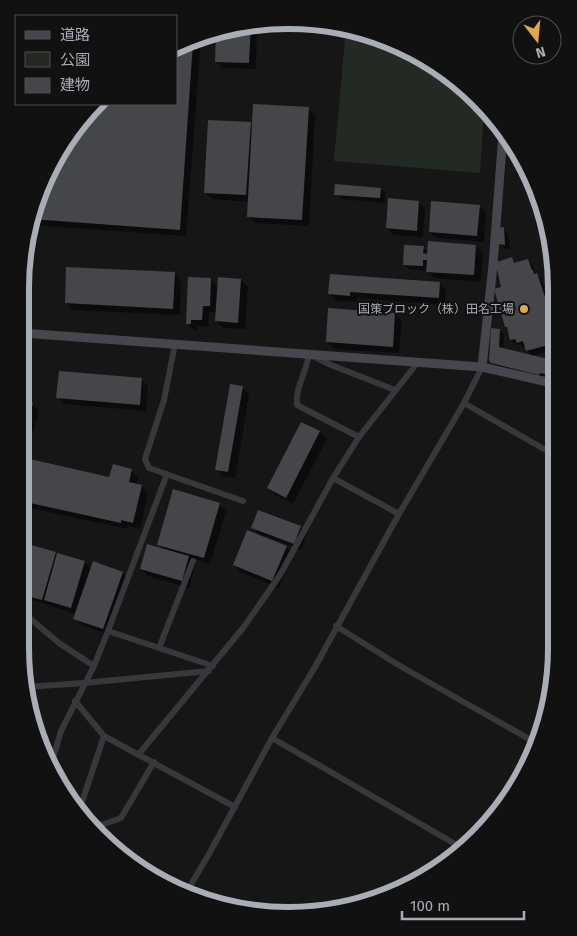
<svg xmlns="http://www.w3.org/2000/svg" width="577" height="936" font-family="'Fira Sans','Noto Sans JP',sans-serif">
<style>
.green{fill:#222a23}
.shadow{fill:#0007}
.building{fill:#45464a}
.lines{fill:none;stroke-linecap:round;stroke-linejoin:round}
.street{stroke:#37383c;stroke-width:6}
.secondary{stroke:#45474c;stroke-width:9}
.poi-dot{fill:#e0a946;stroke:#111112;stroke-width:2}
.labels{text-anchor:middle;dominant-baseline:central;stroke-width:4;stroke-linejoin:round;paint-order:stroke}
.poi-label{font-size:12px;fill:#a9adb6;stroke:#111112;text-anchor:end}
.rim{fill:none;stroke:#a9adb6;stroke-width:6}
</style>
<rect width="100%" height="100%" fill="#161617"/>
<!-- green -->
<polygon class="green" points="346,28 358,29 452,75 484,112 480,173 334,161"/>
<!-- shadow -->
<g class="shadow">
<polygon points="253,22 257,23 256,69 223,68 216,61 217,35"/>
<polygon points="201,40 186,236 30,225 40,186 75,125 100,104 176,104 176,49"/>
<polygon points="308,108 315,115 309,226 255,223 248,216 249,202 212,199 205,192 250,124 253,126"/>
<polygon points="381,189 386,194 385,203 341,199 336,194"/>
<polygon points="418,202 425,209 423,237 394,235 387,228"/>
<polygon points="479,206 486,213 484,242 437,238 430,232"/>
<polygon points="503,229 508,234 510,249 505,249 500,244"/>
<polygon points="476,246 483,253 481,282 434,278 427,271 409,269 404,264 423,247 429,253"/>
<polygon points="512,259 517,264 528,260 533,265 536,274 541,280 556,320 556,339 554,340 556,349 532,356 527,351 526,346 523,347 520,344 517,345 512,340 509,330 506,327 503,287"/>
<polygon points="174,273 181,280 180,315 73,310 66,303"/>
<polygon points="210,279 219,287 241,280 248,287 245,329 223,328 216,321 217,313 209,312 208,327 198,326 197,330 194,330 187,323"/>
<polygon points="439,283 446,290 445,305 357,298 356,302 336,301 330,294"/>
<polygon points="395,314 402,321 399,353 334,349 327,342"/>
<polygon points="499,330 504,335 503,350 551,361 556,365 554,379 498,368 492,363"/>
<polygon points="141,379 148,386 146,411 65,404 58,397"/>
<polygon points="242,387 249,394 235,478 223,476 216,469"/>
<polygon points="21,401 32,404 39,411 32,436 21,433"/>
<polygon points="302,423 320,432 327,439 293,504 275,495 269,488"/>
<polygon points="21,459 110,479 131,470 138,477 137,485 141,486 148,493 140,529 128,526 128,529 21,506"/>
<polygon points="219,504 226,511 210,564 190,558 196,564 189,588 148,576 141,569 164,550 158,544"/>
<polygon points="252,527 300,527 307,534 301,550 265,536 264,538 286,547 293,554 279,588 241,572 234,565 263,538"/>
<polygon points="55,553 58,556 84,562 92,569 123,573 130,580 110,635 81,625 74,618 76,614 20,596 20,574"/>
</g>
<!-- building -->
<g class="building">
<polygon points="251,23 249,63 215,62 216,35"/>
<polygon points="193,43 180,230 31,219 40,186 75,125 100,104 176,104 176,49"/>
<polygon points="253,104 309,107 302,220 247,217"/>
<polygon points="208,120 251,122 246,195 204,193"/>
<polygon points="335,184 381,188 380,198 334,195"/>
<polygon points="388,198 419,201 417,231 386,228"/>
<polygon points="431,201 480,205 477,236 429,232"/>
<polygon points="504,227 505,245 499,244 499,228"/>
<polygon points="428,241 476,245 474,275 426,272 427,260 423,260 423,266 403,265 404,245 424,246 423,253 427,254"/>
<polygon points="512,257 514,263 528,259 532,270 533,270 534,274 537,273 556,330 556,333 550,335 552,344 526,351 523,341 517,343 515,339 510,340 507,327 505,327 494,289 501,287 497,269 497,262"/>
<polygon points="66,267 175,272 173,309 65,303"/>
<polygon points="330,274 440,282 439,298 350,292 350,296 328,294"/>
<polygon points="188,277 211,278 210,306 203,306 202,320 191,320 191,324 186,324"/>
<polygon points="218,277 241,279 238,323 215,321"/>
<polygon points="328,308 395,313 393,347 326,342"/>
<polygon points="491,328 500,329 499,347 552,360 549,375 540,373 539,375 491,363 489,360"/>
<polygon points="59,371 142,378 140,405 56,398"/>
<polygon points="230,384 243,386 228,472 215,470"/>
<polygon points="21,400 33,403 26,430 21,428"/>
<polygon points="301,422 320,431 286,498 267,488"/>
<polygon points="21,457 109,477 113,464 132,469 129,482 142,485 133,523 121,520 121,523 21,501"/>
<polygon points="173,489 220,503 204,558 157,545"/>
<polygon points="258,510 301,526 294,544 251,528"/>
<polygon points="247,530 287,546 272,581 233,565"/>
<polygon points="28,544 56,552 42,600 20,594 20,569"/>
<polygon points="147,544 189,556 182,581 140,569"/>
<polygon points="57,553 85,561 71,608 44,600"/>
<polygon points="93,561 123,572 103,629 73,619"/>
</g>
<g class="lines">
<!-- street -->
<g class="street">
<polyline points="175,344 164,400 145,459 149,468 243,501"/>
<polyline points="464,403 556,456"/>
<path d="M 359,437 L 297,405 C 295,388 307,371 309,354 L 331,365 L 395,390"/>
<polyline points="399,514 333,478 359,437 418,362"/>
<polyline points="21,554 23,544 21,544"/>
<polyline points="20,610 59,643 94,666"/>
<polyline points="336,626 400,666 538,744"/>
<polyline points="108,631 213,666"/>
<polyline points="159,648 193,561"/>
<polyline points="26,687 84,683 209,671"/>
<polyline points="75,701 104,736 235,807"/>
<polyline points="272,738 462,848"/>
<polyline points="138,755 243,628 280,575 333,478"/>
<polyline points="51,765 61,731 94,666 108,631 167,474"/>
<polyline points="78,814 104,736"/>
<polyline points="93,828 121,818 154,762"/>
<polyline points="186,893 209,854 272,738 315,667 399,514 464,403 482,367"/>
</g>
<!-- secondary -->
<g class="secondary">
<polyline points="22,333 482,367 556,384"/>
<polyline points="482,367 493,265 503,133"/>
</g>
</g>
<!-- markers -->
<circle class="poi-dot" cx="524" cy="309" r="5"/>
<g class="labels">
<!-- poi labels -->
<g class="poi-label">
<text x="514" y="309">国策ブロック（株）田名工場</text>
</g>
</g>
<!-- crop -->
<path d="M0 0H577V936H0ZM288 29H289A259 259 0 0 1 548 288V648A259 259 0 0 1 289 907H288A259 259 0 0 1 29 648V288A259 259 0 0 1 288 29Z" fill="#111112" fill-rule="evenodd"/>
<path class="rim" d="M288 29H289A259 259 0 0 1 548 288V648A259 259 0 0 1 289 907H288A259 259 0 0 1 29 648V288A259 259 0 0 1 288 29Z"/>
<!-- legend -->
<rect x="15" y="15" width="162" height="90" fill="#111112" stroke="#4e4f54"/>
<rect x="25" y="31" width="25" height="8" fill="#45474c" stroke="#4e4f54"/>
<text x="60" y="40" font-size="15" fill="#a9adb6">道路</text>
<rect x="25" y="52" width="25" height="15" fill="#222a23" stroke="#4e4f54"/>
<text x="60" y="65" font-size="15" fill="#a9adb6">公園</text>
<rect x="25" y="78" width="25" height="15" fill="#45464a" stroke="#4e4f54"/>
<text x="60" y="90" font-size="15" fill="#a9adb6">建物</text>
<!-- north arrow -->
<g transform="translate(537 40) rotate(164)"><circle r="24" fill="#111112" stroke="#4e4f54"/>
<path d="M0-4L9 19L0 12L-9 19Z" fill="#e0a946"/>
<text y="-8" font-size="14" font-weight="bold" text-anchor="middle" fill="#a9adb6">N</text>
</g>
<!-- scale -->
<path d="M402 911v8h122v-8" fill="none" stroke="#a9adb6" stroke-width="2.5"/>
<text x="410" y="911" font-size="15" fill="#a9adb6" stroke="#111112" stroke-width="4" paint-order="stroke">100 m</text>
</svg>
